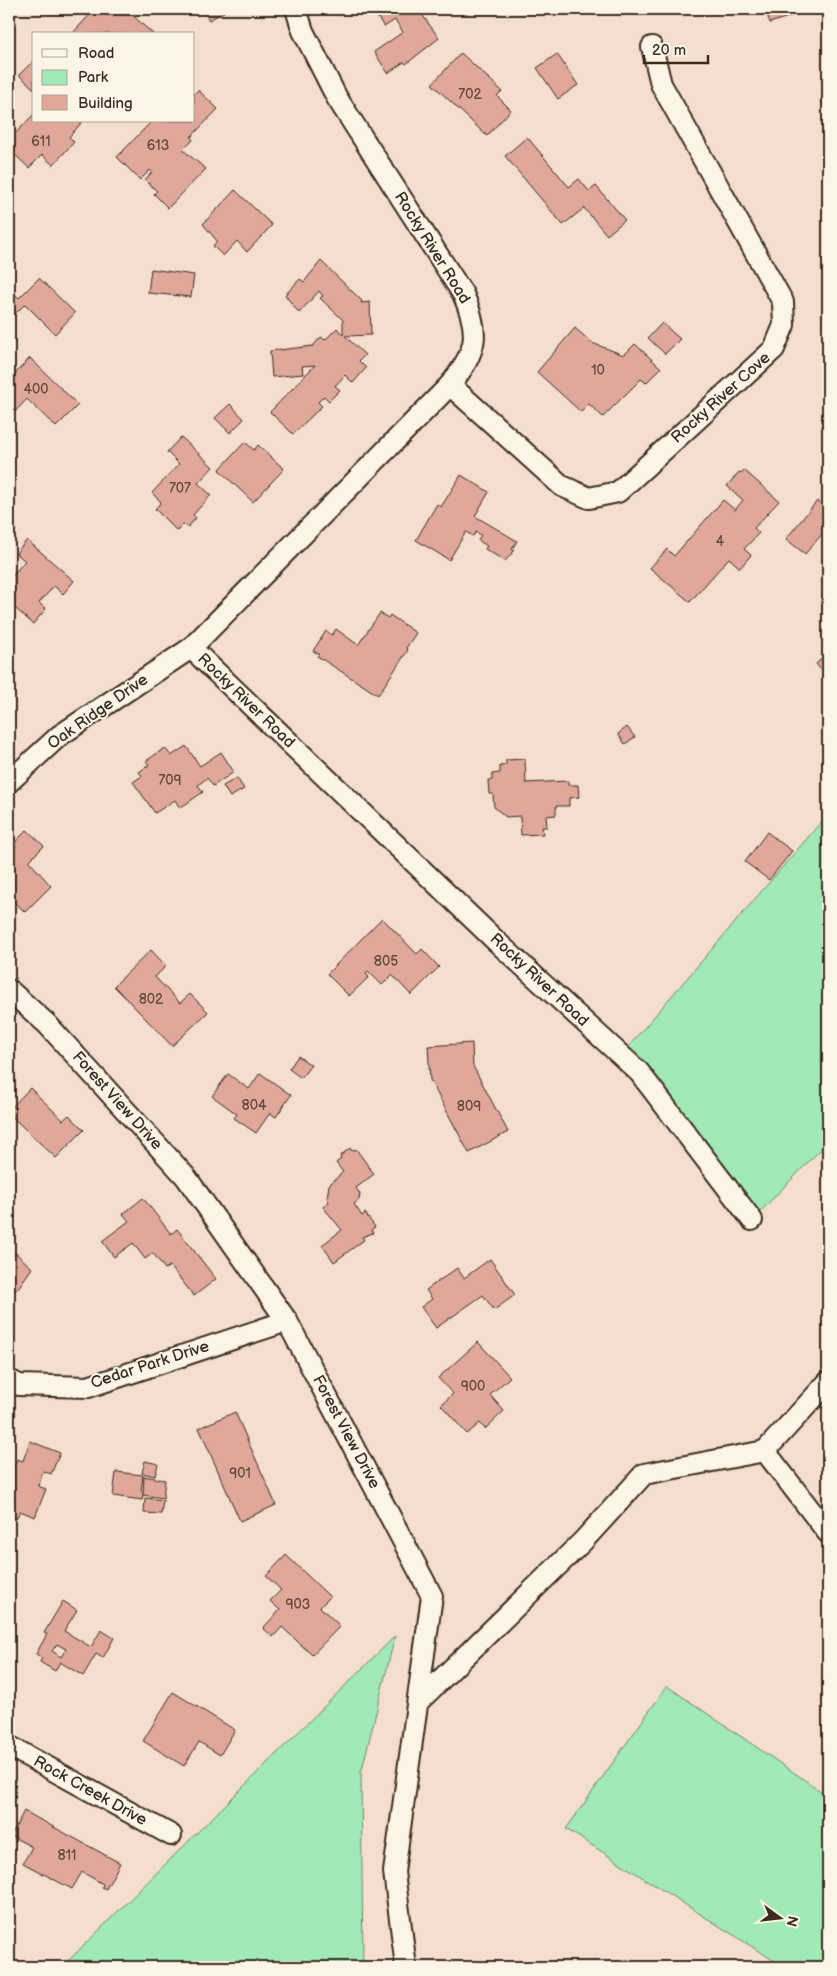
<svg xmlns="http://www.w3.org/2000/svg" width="837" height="1976" font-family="'Balsamiq Sans',sans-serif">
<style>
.green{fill:#a1e9b6;stroke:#6e8a6a}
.building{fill:#e0a89b;stroke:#3b2a1e;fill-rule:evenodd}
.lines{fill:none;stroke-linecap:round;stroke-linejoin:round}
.minor-casing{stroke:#3b2a1e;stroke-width:24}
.minor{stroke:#fcf5e5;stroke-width:20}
.labels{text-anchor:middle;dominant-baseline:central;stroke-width:4;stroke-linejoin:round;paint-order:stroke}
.number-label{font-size:14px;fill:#644a3d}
.street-label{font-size:16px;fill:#3b2a1e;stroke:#fcf5e5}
</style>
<rect width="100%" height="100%" fill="#f4decf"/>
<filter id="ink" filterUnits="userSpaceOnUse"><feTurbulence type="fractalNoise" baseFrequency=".02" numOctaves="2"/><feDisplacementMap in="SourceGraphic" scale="10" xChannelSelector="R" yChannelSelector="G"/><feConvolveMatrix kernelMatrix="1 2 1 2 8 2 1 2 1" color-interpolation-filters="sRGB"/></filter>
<g filter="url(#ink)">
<!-- green -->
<g class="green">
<polygon points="828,814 828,1142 752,1220 621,1055"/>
<polygon points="395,1636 361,1773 363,1967 62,1967"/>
<polygon points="667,1686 828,1796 828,1967 784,1967 566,1829"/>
</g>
<!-- building -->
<g class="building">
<polygon points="95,9 136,9 131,14 153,34 72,34"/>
<polygon points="202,9 222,9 224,12 209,20"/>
<polygon points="372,9 418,9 439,38 406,64 404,62 388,73 374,52 403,32 395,20 384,27"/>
<polygon points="765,9 792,9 794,15 770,23"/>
<polygon points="461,53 502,91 497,96 511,110 487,136 432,84"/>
<polygon points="557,54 578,85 558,99 537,68"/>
<polygon points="34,60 34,89 19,75"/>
<polygon points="198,90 218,109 191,137 193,140 183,150 206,169 168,208 154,194 157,191 145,180 152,172 150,170 140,180 117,157 152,121 194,121 194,94"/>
<polygon points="828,94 828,111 820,100"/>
<polygon points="34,114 34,121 83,121 69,137 74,142 53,165 42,155 29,168 9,149 9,140"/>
<polygon points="527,137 569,187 579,179 589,191 596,186 625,220 607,235 584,208 563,225 505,156"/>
<polygon points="235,190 272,225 247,252 237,241 223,256 213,246 217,241 203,224"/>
<polygon points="321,261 362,301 361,303 370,302 371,335 345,336 365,355 359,361 366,368 353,383 345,375 335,386 340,390 329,401 324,396 318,402 322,406 293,434 270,412 315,365 302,366 303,374 272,377 270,351 313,346 321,337 325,340 337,328 343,335 343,320 320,298 323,296 319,291 299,313 285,295 300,279 304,282"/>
<polygon points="151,269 194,275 191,297 148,293"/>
<polygon points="39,278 75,313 55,334 25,304 9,320 9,288 19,298"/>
<polygon points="662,323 680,339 665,354 648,338"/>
<polygon points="575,328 592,343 624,355 635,344 661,368 646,383 641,379 603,417 589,404 581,412 537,372"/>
<polygon points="30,358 78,405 56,427 27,399 9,418 9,380"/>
<polygon points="230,404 244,419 230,433 215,418"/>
<polygon points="181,437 213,467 198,483 211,495 193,515 196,518 188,527 183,524 177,531 155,509 161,502 152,493 179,464 167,452"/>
<polygon points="245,442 254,450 258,445 284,469 253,502 219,470"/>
<polygon points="744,470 779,501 754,528 759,533 744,549 751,555 740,568 729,558 690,602 650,568 667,549 674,556 723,500 735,510 743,500 727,486 739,472 741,473"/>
<polygon points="461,475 489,492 475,516 517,541 512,549 514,551 505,561 485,549 487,546 478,540 481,535 476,532 473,536 466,532 449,560 416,540 437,504 441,507"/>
<polygon points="817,501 828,511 828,527 805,554 786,539"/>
<polygon points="27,540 74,581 63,594 54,586 39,603 46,609 33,624 16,609 12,613 9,610 9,576 11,577 25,561 16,553"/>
<polygon points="380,613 388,618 390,615 416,633 406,648 408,650 378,695 317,656 319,654 313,651 326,631 332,635 336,629 358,645"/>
<polygon points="828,653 828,678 816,664"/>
<polygon points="627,727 635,737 625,744 618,734"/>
<polygon points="186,746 200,766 221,752 234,772 213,786 207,778 198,785 203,792 180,808 175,800 155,813 133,782 142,776 139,772 149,765 146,761 165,748 171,756"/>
<polygon points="525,759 526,783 568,781 568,785 578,785 579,797 569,798 569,806 556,806 556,815 546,816 547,827 542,827 543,834 521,835 520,816 506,817 494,807 493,794 489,794 488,780 492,780 492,774 500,773 500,766 506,765 506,760"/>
<polygon points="237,778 244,789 230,797 223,786"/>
<polygon points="27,830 44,846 29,861 51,886 25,912 9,897 9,848"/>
<polygon points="767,832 792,851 769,880 745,862"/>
<polygon points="382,918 417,954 422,949 439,967 411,995 392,975 382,985 368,971 366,974 369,977 349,996 327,974"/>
<polygon points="151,950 166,966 155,977 180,1003 190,994 208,1012 172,1046 114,986"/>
<polygon points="472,1043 473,1066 508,1132 469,1153 430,1080 428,1046"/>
<polygon points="298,1056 311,1065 301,1078 289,1069"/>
<polygon points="260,1073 291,1095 276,1117 270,1113 256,1133 234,1118 237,1114 212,1096 228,1074 249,1089"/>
<polygon points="30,1088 63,1120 69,1115 84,1130 56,1158 9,1114 9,1110"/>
<polygon points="350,1148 352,1151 356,1149 374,1174 356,1188 360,1194 359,1200 354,1204 362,1216 365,1213 375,1227 371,1230 373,1233 362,1237 364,1240 334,1262 322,1245 342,1230 323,1207 329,1202 327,1198 329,1185 343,1172 336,1163 341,1159 340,1156"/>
<polygon points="143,1198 171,1234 177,1229 216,1279 194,1296 170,1266 165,1269 153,1253 145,1259 133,1243 114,1257 102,1241 129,1221 123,1214"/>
<polygon points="9,1247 32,1268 18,1288 9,1296"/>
<polygon points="490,1259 515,1295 494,1310 483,1295 436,1328 421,1307 432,1299 426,1290 457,1268 464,1278"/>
<polygon points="478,1342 510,1377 490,1395 504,1411 485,1429 480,1423 467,1434 441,1405 453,1394 438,1378"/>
<polygon points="235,1412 276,1505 240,1521 199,1428"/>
<polygon points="30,1441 60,1453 51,1474 43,1471 38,1486 46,1489 35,1517 20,1511 16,1519 9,1516 9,1479 17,1459 23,1461"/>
<polygon points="145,1461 158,1464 155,1476 142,1473"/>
<polygon points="116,1472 143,1475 141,1491 144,1491 142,1500 113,1496"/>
<polygon points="144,1476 165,1480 163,1498 143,1495"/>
<polygon points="145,1498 163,1500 161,1514 144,1513"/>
<polygon points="286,1555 330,1597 320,1607 340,1626 312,1655 282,1627 273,1637 263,1628 280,1610 270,1601 281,1590 266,1576"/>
<path d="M 63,1601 L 77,1610 L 64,1631 L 91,1647 L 101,1630 L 114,1638 L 103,1658 L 96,1654 L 83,1676 L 60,1662 L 55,1671 L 40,1662 L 42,1658 L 36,1654 L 47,1634 L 44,1633 ZM 57,1644 L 66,1649 L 61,1657 L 52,1651 Z"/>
<polygon points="173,1692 235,1730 220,1755 199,1742 184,1766 143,1741"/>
<polygon points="24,1811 120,1863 106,1889 102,1887 103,1884 82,1872 72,1889 23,1863 32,1847 11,1836"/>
</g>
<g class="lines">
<!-- minor casing -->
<g class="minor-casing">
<g id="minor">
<polyline points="450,385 562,486 589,498 618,492 774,349 784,325 783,302 661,84 652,47"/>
<polyline points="191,648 497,942 639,1072 752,1220"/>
<path d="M 9,782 L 59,736 L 191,648 L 450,385 C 477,351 481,334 463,294 L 337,98 L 303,31 L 296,9"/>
<polyline points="9,990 47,1024 186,1177 287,1321 432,1596 394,1872 406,1967"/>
<polyline points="9,1380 19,1385 88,1387 287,1321"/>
<polyline points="828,1382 765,1451 828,1533"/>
<polyline points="418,1702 583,1541 644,1474 765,1451"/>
<polyline points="9,1746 171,1835"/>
</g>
</g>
<!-- minor -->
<use href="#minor" class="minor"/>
</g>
</g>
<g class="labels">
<!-- number labels -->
<g class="number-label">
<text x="470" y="94">702</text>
<text x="41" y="141">611</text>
<text x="158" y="145">613</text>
<text x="598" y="370">10</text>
<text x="36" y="389">400</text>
<text x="180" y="488">707</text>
<text x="720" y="541">4</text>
<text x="170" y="780">709</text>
<text x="386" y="961">805</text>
<text x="151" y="999">802</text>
<text x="254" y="1105">804</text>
<text x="469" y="1106">809</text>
<text x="473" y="1386">900</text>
<text x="240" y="1473">901</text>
<text x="298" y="1604">903</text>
<text x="67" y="1855">811</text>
</g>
<!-- street labels -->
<g class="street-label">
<text transform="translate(432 248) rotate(58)">Rocky River Road</text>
<text transform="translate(721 398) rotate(-42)">Rocky River Cove</text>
<text transform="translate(246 701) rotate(44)">Rocky River Road</text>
<text transform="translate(98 712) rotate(-35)">Oak Ridge Drive</text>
<text transform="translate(539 980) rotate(43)">Rocky River Road</text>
<text transform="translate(117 1101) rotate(48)">Forest View Drive</text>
<text transform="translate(150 1365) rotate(-18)">Cedar Park Drive</text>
<text transform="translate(346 1432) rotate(62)">Forest View Drive</text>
<text transform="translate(90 1791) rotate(29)">Rock Creek Drive</text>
</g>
</g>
<!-- margin -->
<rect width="837" height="1976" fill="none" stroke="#fcf5e5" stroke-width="30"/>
<rect x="15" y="15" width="807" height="1946" fill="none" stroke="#3b2a1e" stroke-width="2" filter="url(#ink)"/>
<!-- legend -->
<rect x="32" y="32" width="162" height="90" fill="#fcf5e5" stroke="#afa495"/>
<rect x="42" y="49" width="25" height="8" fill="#fcf5e5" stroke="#afa495"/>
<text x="78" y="58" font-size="15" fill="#3b2a1e">Road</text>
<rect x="42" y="70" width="25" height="15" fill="#a1e9b6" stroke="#afa495"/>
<text x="78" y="82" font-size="15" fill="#3b2a1e">Park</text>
<rect x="42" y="95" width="25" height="15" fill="#e0a89b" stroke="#afa495"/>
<text x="78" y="108" font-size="15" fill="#3b2a1e">Building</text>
<!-- north arrow -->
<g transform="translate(780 1918) rotate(105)" stroke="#fcf5e5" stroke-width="4" paint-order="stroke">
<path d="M0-4L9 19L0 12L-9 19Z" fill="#3b2a1e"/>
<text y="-8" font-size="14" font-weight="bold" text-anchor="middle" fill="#3b2a1e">N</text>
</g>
<!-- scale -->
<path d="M644 55v8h64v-8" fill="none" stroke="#3b2a1e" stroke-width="2.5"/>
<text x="652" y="55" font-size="15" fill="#3b2a1e" stroke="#fcf5e5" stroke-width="4" paint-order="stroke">20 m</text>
</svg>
